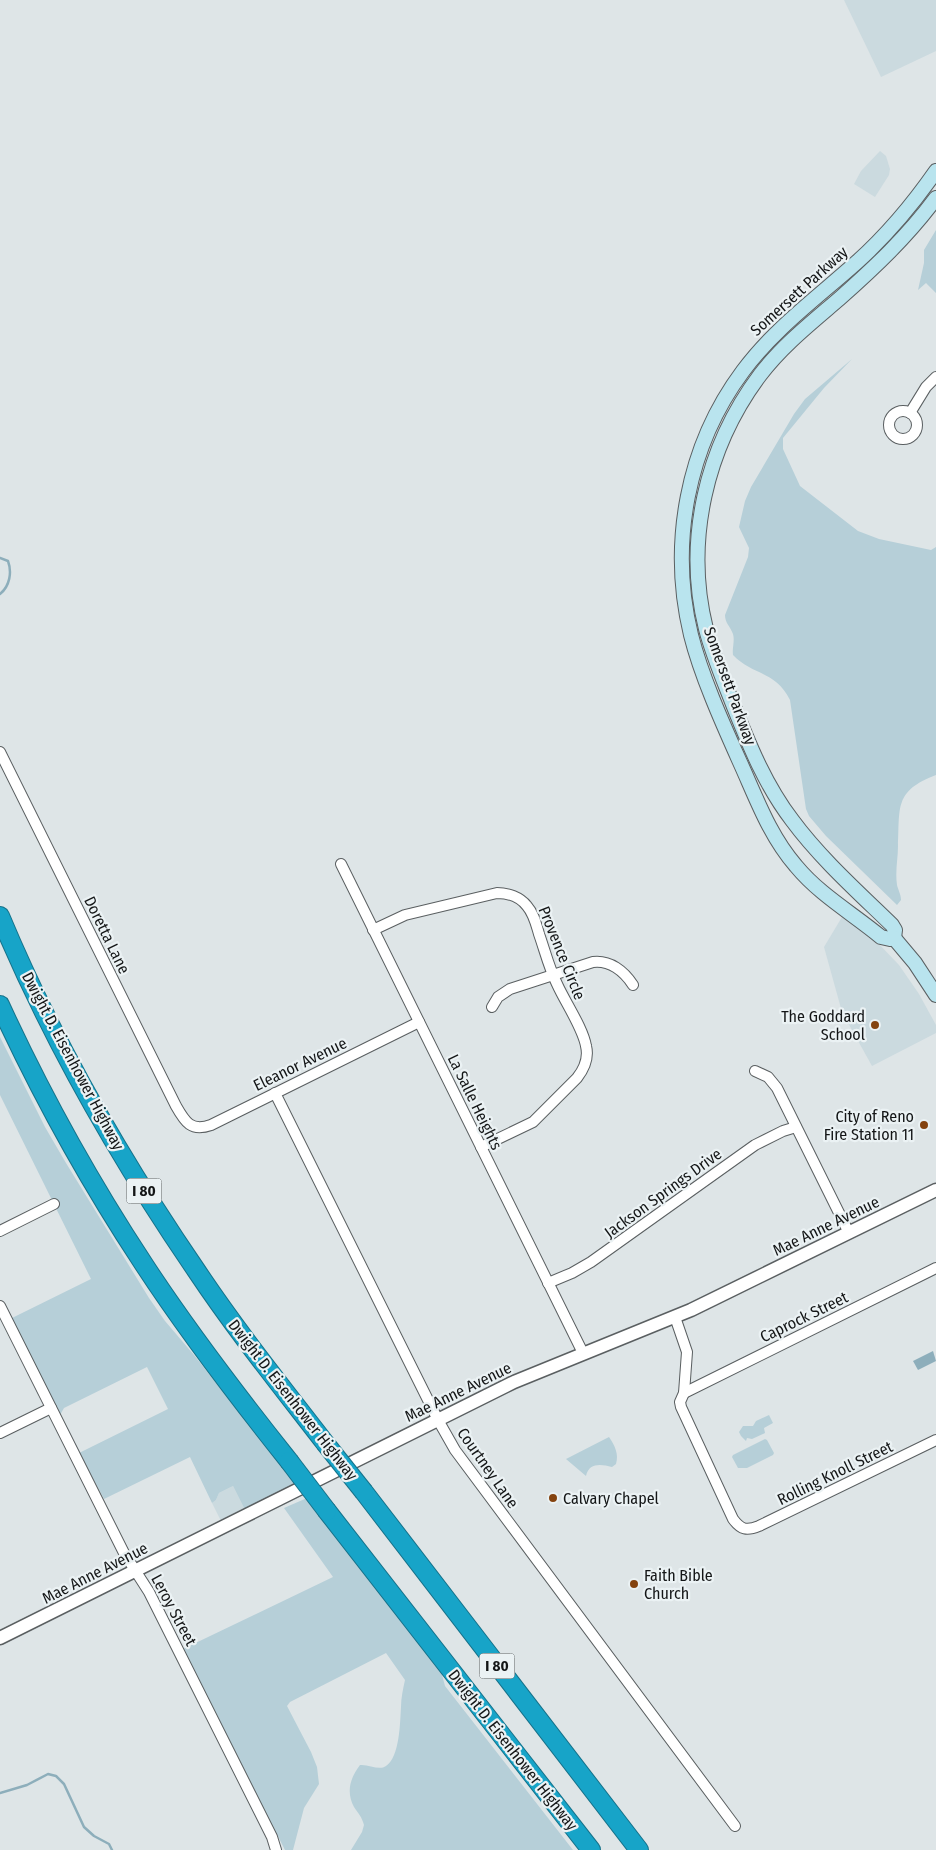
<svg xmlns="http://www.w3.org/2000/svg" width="936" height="1850" font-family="'Fira Sans Condensed',sans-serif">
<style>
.built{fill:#cbdadf}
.green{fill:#b6cfd8}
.water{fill:#8daebb}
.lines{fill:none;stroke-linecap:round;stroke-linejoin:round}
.stream{stroke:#8daebb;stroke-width:2.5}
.minor-casing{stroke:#5a5f61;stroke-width:12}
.tertiary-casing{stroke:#5a5f61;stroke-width:15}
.secondary-casing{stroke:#5a5f61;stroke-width:16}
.motorway-casing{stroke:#16728a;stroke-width:20}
.minor{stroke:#fff;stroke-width:10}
.tertiary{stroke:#fff;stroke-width:12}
.secondary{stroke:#b9e4ee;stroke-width:14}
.motorway{stroke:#17a4c8;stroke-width:18}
.motorway-bridge-casing{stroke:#16728a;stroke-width:20;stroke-linecap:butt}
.motorway-bridge{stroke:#17a4c8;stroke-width:18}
.poi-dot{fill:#84430f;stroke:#ebf2f4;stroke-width:2}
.labels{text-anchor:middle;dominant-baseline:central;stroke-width:4.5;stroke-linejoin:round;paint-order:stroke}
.shield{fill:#ebf2f4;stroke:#545859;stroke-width:1}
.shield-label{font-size:15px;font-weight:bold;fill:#141617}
.street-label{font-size:16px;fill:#141617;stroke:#ebf2f4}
.poi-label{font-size:16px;fill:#141617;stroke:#ebf2f4;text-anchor:end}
</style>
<rect width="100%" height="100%" fill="#dee5e7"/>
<!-- built -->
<g class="built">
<polygon points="844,0 936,0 936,51 881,77"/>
<polygon points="880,151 886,156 890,169 889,175 875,197 854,184 861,171"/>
<polygon points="842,917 875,940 899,965 919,994 936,1025 936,1033 872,1066 842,1012 824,947"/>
<polygon points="233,1486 245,1510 221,1521 212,1503 216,1500 219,1493"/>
</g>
<!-- green -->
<g class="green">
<polygon points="936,230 936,293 926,283 918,290 924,263 924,250"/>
<path d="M 852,359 L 824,388 L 783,438 L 783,449 L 800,486 L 858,531 L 879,539 L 931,550 L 936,547 L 936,775 C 894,791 900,807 898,846 C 898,858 895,872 897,885 C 898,890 901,894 901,900 L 897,905 L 826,836 L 809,816 L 806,809 L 790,700 C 775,670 753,676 733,655 C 732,648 735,641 733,634 C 730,626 725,623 725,615 L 748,557 L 749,548 L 739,527 L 745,501 L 751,487 L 794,414 L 805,399 Z"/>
<polygon points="0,1037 45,1127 66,1163 149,1298 165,1321 194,1355 296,1485 245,1510 233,1486 219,1493 216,1500 212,1503 190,1457 104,1499 79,1453 168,1409 147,1367 64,1408 60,1415 12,1318 91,1279 0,1095"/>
<polygon points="769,1415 773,1423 764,1428 765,1433 752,1439 747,1438 746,1441 741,1436 739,1432 743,1426 753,1426 756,1421"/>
<path d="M 609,1437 C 615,1446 619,1454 616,1464 L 612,1467 C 600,1464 589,1463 586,1476 L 566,1459 Z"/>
<polygon points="765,1439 767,1440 774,1453 773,1455 747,1468 738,1468 732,1457 733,1455"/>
<path d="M 307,1498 L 441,1671 L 445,1686 L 573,1850 L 351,1850 L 362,1832 L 364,1825 C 362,1817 358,1813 354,1807 C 346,1792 350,1778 360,1765 C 369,1764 379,1771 386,1766 C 400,1757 400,1722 401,1707 C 401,1698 403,1689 405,1680 L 386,1653 L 290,1702 L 287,1706 L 311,1752 L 317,1767 L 319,1784 L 304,1808 L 293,1850 L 285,1850 L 183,1649 L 333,1577 L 284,1508 Z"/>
</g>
<!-- water -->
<polygon class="water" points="933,1351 936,1361 918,1370 913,1361"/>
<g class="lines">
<!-- stream -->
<g class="stream">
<path d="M 0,558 L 8,561 C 12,572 10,586 0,594"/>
<polyline points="0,1793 27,1785 48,1774 56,1776 64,1784 84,1827 94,1836 109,1844 112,1850"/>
</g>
<!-- minor casing -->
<g class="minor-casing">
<g id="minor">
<circle cx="903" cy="425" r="14"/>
<polyline points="910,413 926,387 936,377"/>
<path d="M 0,752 L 176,1106 C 185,1122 191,1132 211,1125 L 419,1022"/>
<polyline points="341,864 583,1353"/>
<path d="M 373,930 L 405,915 L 497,893 C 508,893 520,897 527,906 C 534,914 536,924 539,934 C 545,951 549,968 557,984 C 565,1002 583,1028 586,1046 C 589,1058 584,1069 577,1078 L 533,1122 L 481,1147"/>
<path d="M 492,1007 L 498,997 L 510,989 L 593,962 C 610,960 624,971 633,985"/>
<polyline points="755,1071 768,1077 777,1088 849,1233"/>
<polyline points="275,1093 438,1420 455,1450 735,1826"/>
<polyline points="0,1231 54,1204"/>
<polyline points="548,1283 572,1273 591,1262 755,1145 783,1131 796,1127"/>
<polyline points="0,1306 124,1553 149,1592 272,1837 276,1850"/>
<path d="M 675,1317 L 687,1352 L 684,1393 L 680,1402 L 681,1407 L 733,1519 C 741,1530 747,1531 759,1526 L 936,1440"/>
<polyline points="684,1393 936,1268"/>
<polyline points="0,1433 51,1408"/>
</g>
</g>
<!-- tertiary casing -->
<g class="tertiary-casing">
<polyline id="tertiary" points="0,1638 514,1382 691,1310 936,1190"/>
</g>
<!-- secondary casing -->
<g class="secondary-casing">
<g id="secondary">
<path d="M 894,938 L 890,939 L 881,937 C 852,913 820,895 796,866 C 769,835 756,797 739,760 C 722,722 701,675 691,635 C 669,544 687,446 743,371 C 775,328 818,297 857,262 C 887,235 913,204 936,171"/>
<path d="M 894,938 L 895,930 L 892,925 C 858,892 820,858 792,820 C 766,786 750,747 734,707 C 724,681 713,656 706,629 C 684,541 706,447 760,375 C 782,346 811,323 839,299 C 874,268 908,236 936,198"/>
<polyline points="894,938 915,963 936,995"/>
</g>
</g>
<!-- motorway casing -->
<g class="motorway-casing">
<g id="motorway">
<path d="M 0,916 C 52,1040 120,1159 196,1270 C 236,1330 281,1386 325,1443"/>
<path d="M 0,1005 C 41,1094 89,1181 143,1263 C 188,1332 238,1397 289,1461"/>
<polyline points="364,1492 639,1850"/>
<polyline points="327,1511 591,1850"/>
</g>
</g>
<!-- minor -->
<use href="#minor" class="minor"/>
<!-- tertiary -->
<use href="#tertiary" class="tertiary"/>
<!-- secondary -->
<use href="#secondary" class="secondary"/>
<!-- motorway -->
<use href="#motorway" class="motorway"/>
<!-- motorway-bridge casing -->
<g class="motorway-bridge-casing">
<g id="motorway-bridge">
<polyline points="325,1443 364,1492"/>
<polyline points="289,1461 327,1511"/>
</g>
</g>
<!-- motorway-bridge -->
<use href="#motorway-bridge" class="motorway-bridge"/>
</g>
<!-- markers -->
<g class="poi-dot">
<circle cx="875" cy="1025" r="5"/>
<circle cx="924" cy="1125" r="5"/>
<circle cx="553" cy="1498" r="5"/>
<circle cx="634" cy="1584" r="5"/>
</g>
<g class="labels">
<!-- shield labels -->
<g class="shield">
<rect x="126.5" y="1178.5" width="35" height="25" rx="4"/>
<rect x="479.5" y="1653.5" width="35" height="25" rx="4"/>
</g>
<g class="shield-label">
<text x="144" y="1191">I 80</text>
<text x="497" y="1666">I 80</text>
</g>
<!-- street labels -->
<g class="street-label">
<text transform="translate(799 291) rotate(-42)">Somersett Parkway</text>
<text transform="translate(730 686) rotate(70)">Somersett Parkway</text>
<text transform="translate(107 935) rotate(64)">Doretta Lane</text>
<text transform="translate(562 953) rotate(68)">Provence Circle</text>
<text transform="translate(73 1061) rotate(62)">Dwight D. Eisenhower Highway</text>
<text transform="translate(300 1064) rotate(-26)">Eleanor Avenue</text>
<text transform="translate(475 1102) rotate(64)">La Salle Heights</text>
<text transform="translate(663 1193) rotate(-36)">Jackson Springs Drive</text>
<text transform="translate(826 1226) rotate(-26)">Mae Anne Avenue</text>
<text transform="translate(804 1317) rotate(-26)">Caprock Street</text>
<text transform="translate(458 1392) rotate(-26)">Mae Anne Avenue</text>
<text transform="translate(293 1400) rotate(52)">Dwight D. Eisenhower Highway</text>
<text transform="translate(488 1468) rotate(55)">Courtney Lane</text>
<text transform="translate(835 1473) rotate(-26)">Rolling Knoll Street</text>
<text transform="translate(95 1573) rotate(-27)">Mae Anne Avenue</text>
<text transform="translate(174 1610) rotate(62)">Leroy Street</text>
<text transform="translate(513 1750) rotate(52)">Dwight D. Eisenhower Highway</text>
</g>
<!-- poi labels -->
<g class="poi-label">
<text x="865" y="1016">The Goddard<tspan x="865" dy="18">School</tspan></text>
<text x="914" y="1116">City of Reno<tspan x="914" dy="18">Fire Station 11</tspan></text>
<text x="563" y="1498" text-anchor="start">Calvary Chapel</text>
<text x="644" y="1575" text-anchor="start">Faith Bible<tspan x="644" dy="18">Church</tspan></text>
</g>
</g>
</svg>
